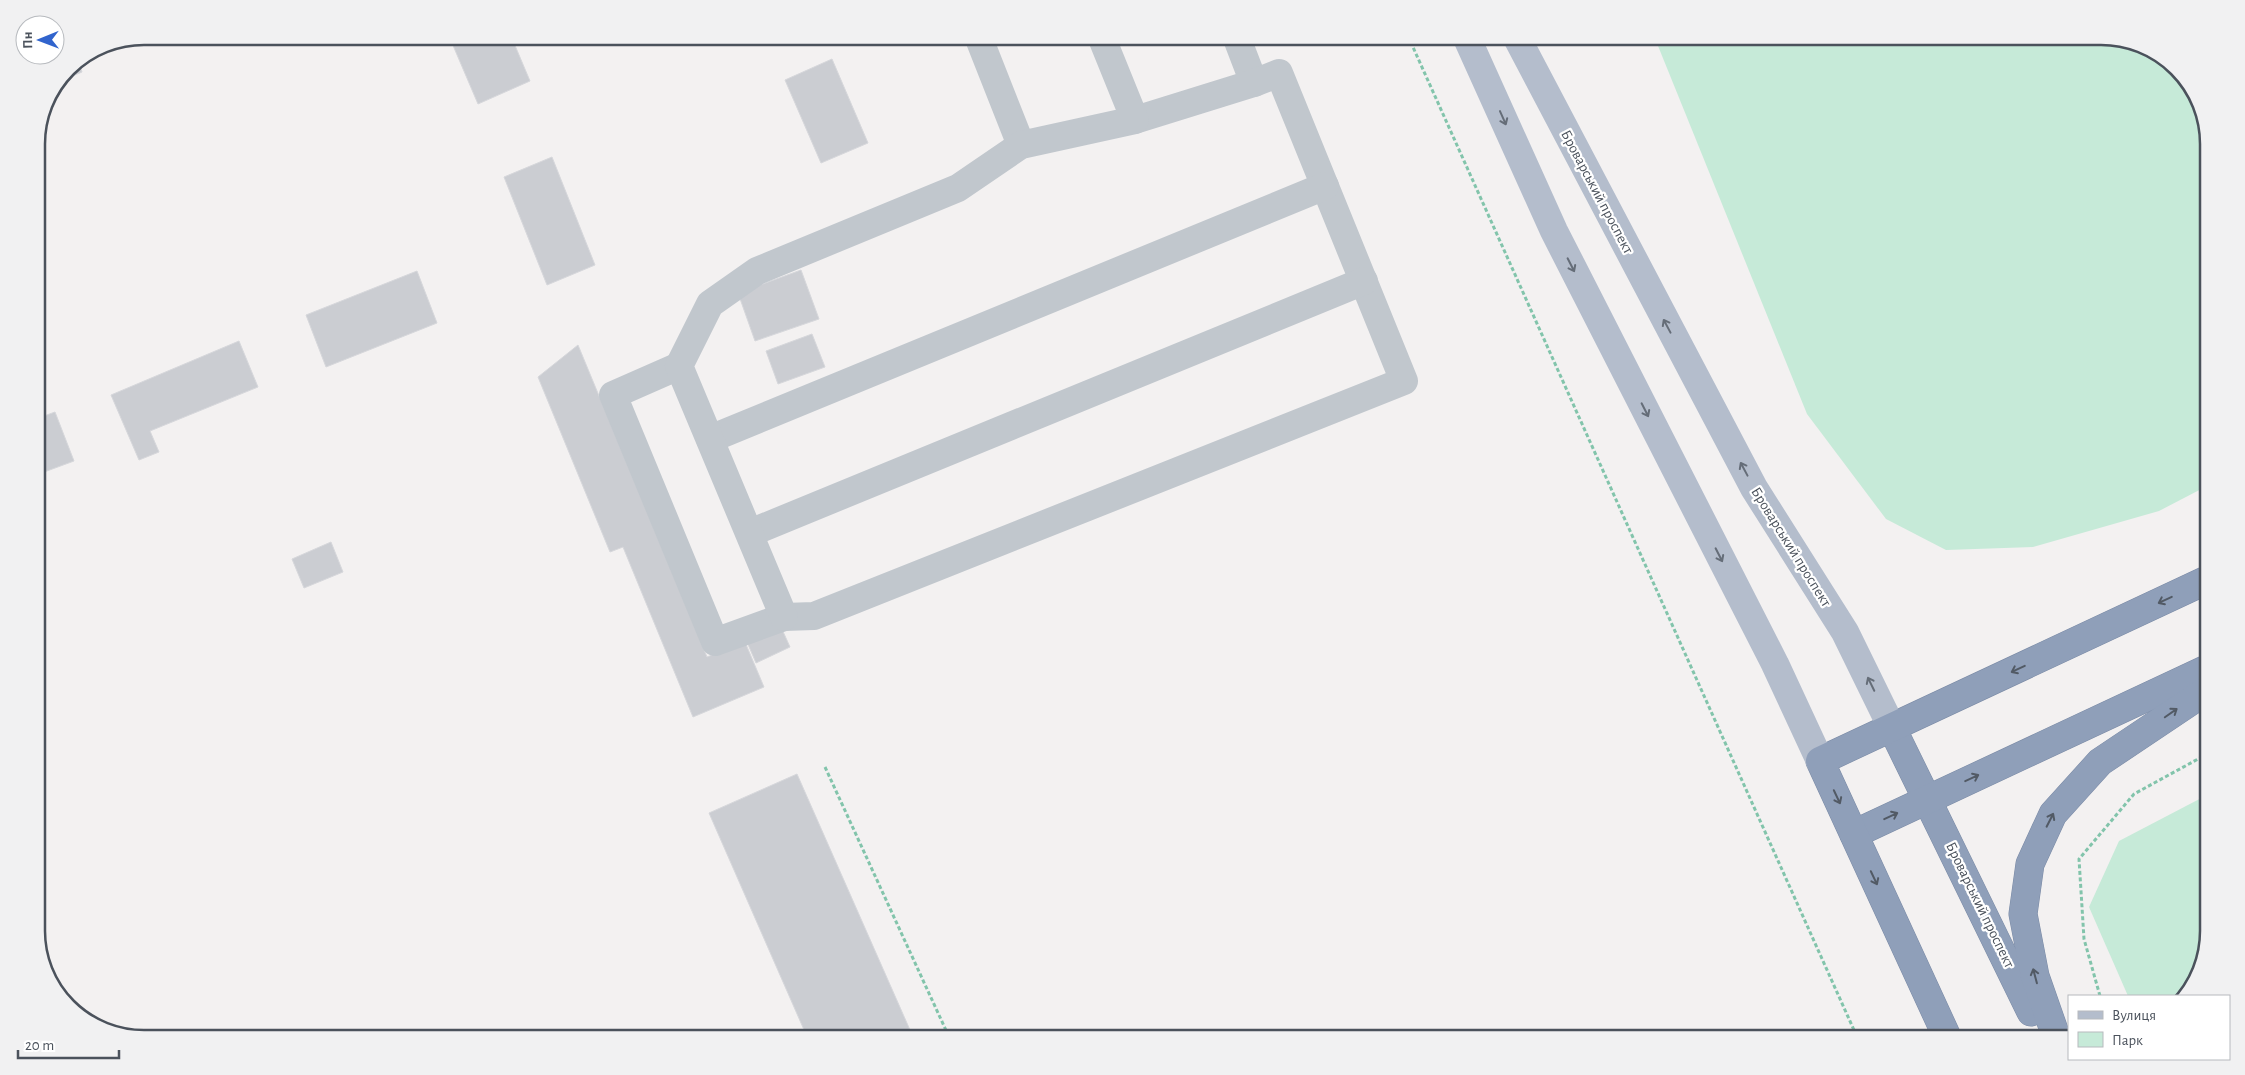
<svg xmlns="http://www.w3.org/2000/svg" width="2245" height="1075" font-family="'Alegreya Sans',sans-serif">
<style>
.green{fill:#c6ead8}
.building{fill:#cbcdd2;stroke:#d6d7db}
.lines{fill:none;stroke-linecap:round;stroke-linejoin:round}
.highway-casing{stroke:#7a8aa5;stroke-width:29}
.path{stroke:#82c4ab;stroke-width:3;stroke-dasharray:4 2.5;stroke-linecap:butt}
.minor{stroke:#c1c7cd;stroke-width:28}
.major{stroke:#b4bdcc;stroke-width:28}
.highway{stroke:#8f9fb9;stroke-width:28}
.oneway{stroke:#656d78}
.oneway2{stroke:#525a65}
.labels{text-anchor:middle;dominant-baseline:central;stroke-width:4.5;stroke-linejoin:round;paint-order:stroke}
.street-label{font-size:15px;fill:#4b525c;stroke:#fff}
.rim{fill:none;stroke:#4b525c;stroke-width:2.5}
</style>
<rect width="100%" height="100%" fill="#f3f1f1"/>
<!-- green -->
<g class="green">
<polygon points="1654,36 2101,36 2149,47 2191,84 2209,137 2209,485 2159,511 2033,547 1946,550 1886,519 1807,414"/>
<polygon points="2209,794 2209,931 2198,979 2182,996 2128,996 2089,907 2119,841"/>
</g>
<!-- building -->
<g class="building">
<polygon points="449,36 511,36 530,81 478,104"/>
<polygon points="832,59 868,143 821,163 785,80"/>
<polygon points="78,61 82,72 58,82 68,67"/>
<polygon points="552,157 595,265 547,285 504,177"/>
<polygon points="801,270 819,319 755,341 738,293"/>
<polygon points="417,271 437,323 326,367 306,315"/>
<polygon points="812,334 825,367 778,384 766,351"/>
<polygon points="239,341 258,387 150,431 159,452 139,460 111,395"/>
<polygon points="578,345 707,657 745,642 764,687 693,717 623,547 610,552 538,377"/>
<polygon points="55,412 74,461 36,475 36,419"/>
<polygon points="331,542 343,572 304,588 292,559"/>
<polygon points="781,627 790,647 756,663 747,642"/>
<polygon points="797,774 914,1039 808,1039 709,813"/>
</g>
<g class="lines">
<!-- highway casing -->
<g class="highway-casing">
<g id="highway">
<polyline points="1892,728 2031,1012"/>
<polyline points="1854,834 2209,668"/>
<polyline points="1948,1039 1820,761 2209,579"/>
<polyline points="2057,1039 2035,976 2023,914 2030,864 2053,814 2100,762 2209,689"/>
</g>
</g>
<!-- path -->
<g class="path">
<polyline points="1408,36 1858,1039"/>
<polyline points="825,767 950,1039"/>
<polyline points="2100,996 2084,939 2079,859 2134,794 2209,753"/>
</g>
<!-- minor -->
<g class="minor">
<polyline points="978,36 1021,145"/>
<polyline points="1236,36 1254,83"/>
<polyline points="679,366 613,395 715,642 784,617 814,616 1404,381 1279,73 1254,83 1135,120"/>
<polyline points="710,439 1325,186"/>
<polyline points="750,533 1364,281"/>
<polyline points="784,617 679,366 710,304 757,271 958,188 1021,145 1135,120 1101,36"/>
</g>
<!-- major -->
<g class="major">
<polyline points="1466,36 1554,231 1775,664 1820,761"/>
<polyline points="1516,36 1754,488 1845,632 1892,728"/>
</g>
<!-- highway -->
<use href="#highway" class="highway"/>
</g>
<!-- one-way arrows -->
<defs><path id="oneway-shaft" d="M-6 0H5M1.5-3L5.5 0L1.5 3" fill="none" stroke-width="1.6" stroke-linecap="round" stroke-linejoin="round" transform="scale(1.25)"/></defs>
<g class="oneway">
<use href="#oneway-shaft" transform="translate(1503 118) rotate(66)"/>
<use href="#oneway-shaft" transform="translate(1571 265) rotate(63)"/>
<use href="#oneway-shaft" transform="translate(1667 326) rotate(-118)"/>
<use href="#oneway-shaft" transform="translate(1645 410) rotate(63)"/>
<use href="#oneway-shaft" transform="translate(1744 469) rotate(-118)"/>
<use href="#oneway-shaft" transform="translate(1719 555) rotate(63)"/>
<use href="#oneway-shaft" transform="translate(1871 684) rotate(-116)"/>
</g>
<g class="oneway2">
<use href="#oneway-shaft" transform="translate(2165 600) rotate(155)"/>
<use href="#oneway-shaft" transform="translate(2018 669) rotate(155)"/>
<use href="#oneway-shaft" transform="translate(2171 713) rotate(-35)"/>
<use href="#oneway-shaft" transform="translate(1972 778) rotate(-25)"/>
<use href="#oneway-shaft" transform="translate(1837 797) rotate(65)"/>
<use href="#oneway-shaft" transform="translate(1891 816) rotate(-25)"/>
<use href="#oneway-shaft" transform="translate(2050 820) rotate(-63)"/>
<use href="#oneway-shaft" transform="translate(1874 878) rotate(65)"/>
<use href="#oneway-shaft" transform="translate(2035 976) rotate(-105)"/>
</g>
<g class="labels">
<!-- street labels -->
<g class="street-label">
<text transform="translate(1597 192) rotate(62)">Броварський проспект</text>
<text transform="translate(1791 547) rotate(58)">Броварський проспект</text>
<text transform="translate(1980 905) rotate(64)">Броварський проспект</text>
</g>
</g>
<!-- crop -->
<path d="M0 0H2245V1075H0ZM144 45H2101A99 99 0 0 1 2200 144V931A99 99 0 0 1 2101 1030H144A99 99 0 0 1 45 931V144A99 99 0 0 1 144 45Z" fill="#f1f1f2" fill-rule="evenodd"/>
<path class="rim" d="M144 45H2101A99 99 0 0 1 2200 144V931A99 99 0 0 1 2101 1030H144A99 99 0 0 1 45 931V144A99 99 0 0 1 144 45Z"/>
<!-- legend -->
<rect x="2068" y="995" width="162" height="65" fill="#ffffff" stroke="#b7babe"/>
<rect x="2078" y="1011" width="25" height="8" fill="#b4bdcc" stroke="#b7babe"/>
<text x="2112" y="1020" font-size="15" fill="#4b525c">Вулиця</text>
<rect x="2078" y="1032" width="25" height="15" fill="#c6ead8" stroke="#b7babe"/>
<text x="2112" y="1045" font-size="15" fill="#4b525c">Парк</text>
<!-- north arrow -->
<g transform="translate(40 40) rotate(269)"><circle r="24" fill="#ffffff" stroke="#b7babe"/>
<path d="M0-4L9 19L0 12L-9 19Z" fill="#3164cd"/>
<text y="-8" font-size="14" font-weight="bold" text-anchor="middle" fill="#4b525c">Пн</text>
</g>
<!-- scale -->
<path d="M18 1050v8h101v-8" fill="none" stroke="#4b525c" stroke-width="2.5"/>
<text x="25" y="1050" font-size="15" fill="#4b525c" stroke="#ffffff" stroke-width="4" paint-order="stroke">20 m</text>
</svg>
